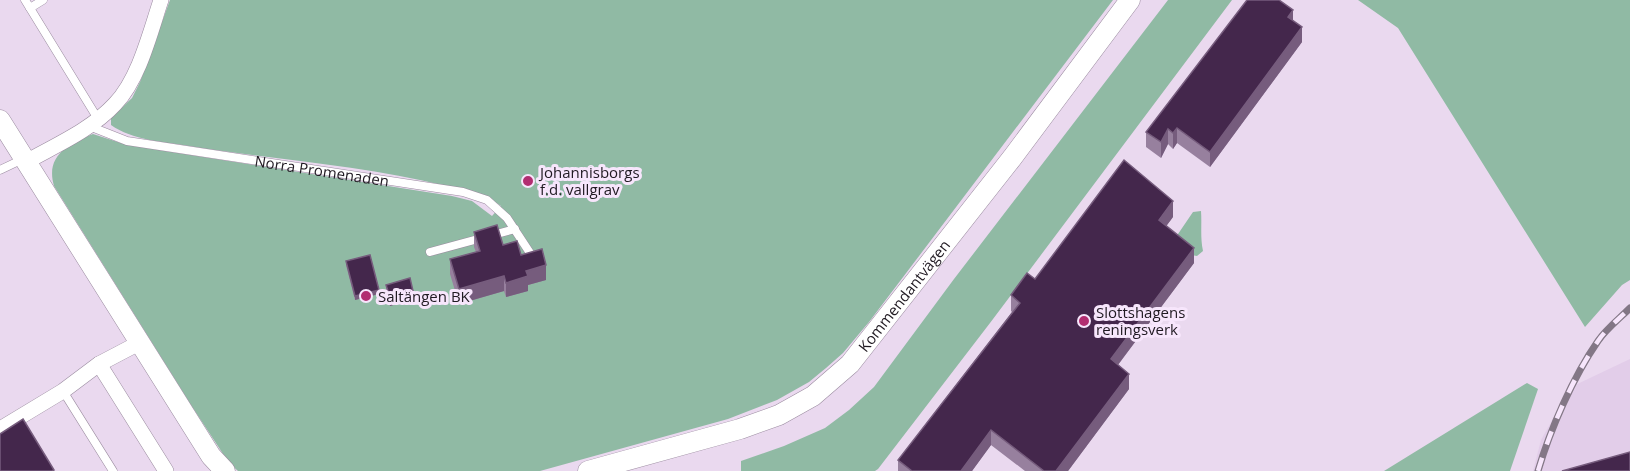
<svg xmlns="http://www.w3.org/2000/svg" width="1630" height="471" font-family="'Open Sans',sans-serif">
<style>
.built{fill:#e2cde9}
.green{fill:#90baa4}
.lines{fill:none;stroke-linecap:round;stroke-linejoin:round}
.service-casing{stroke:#9b8ca0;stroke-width:9}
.minor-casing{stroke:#9b8ca0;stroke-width:16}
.tertiary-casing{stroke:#9b8ca0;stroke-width:21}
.service{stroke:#fff;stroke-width:8}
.minor{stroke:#fff;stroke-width:15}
.tertiary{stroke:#fff;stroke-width:20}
.rail-casing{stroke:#837786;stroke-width:7}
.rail{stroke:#f7e6fc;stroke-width:4.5;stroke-dasharray:14;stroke-linecap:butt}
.wall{fill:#97809e}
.shaded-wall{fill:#765c7d}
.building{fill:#44274c;stroke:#765c7d;stroke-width:1.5}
.poi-dot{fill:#b22d71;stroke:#f7e6fc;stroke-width:2}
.labels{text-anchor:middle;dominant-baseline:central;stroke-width:6;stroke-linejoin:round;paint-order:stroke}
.street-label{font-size:15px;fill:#201a22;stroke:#f7e6fc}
.poi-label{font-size:15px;fill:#201a22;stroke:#f7e6fc;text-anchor:start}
</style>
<rect width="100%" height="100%" fill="#ead9ef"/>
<!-- built -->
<polygon class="built" points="1630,359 1630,471 1533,471 1541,440 1571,387"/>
<!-- green -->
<g class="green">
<path d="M 170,0 L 1113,0 L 869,322 L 843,353 L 826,368 L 809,382 L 777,400 L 728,419 L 540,471 L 238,471 L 229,463 L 191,405 L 54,186 C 45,155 69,144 93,134 L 127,145 L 452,196 L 472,201 L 492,216 L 501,206 C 485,194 465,191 446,186 C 362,165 274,160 189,146 C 164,142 132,140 111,125 L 111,118 L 132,98 L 140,82 Z"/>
<polygon points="1168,0 1232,0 990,323 878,469 875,471 741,471 741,461 784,446 825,428 849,410 874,387 954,279"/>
<polygon points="1358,0 1630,0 1630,280 1622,285 1585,327 1398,28"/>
<path d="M 1201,211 C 1202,224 1200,238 1203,251 L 1197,256 L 1191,255 L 1178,242 L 1178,234 L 1193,212 Z"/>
<polygon points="1527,383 1538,389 1510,471 1384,471"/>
</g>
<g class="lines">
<!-- service casing -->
<g class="service-casing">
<g id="service">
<polyline points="25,0 98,119"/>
<polyline points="30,8 43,0"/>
<path id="s1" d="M 89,126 L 127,141 L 463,192 L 487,200 L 507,218 L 532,256"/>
<polyline points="0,170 23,159"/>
<polyline points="430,252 515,229"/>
<polyline points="63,391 113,471"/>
</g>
</g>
<!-- minor casing -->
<g class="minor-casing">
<g id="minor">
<path d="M 26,162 C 56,145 91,130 115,104 C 139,79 150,33 161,0"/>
<polyline points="99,364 166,471"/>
<polyline points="0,429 63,391 99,364 139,343"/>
</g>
</g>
<!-- tertiary casing -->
<g class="tertiary-casing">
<g id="tertiary">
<polyline points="0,120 211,456 225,471"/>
<path id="s2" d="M 588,471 L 740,429 L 779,415 L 813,396 L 850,364 L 1012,158 L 1130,0"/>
</g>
</g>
<!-- service -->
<use href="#service" class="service"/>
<!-- minor -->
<use href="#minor" class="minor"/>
<!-- tertiary -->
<use href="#tertiary" class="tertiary"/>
<!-- rail casing -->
<g class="rail-casing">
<path id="rail" d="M 1538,471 C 1550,430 1573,377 1598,341 C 1606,329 1619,319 1630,308"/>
</g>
<!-- rail -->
<use href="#rail" class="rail"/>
</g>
<!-- wall -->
<g class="wall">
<polygon points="1293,20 1302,42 1210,167 1177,143 1173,149 1168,144 1161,158 1146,147 1146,132"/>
<polygon points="1173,217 1166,226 1194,263 1118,365 1129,389 1068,471 1025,471 991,445 972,471 898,471 898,460 1012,312 1011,311 1011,295 1035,279"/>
<polygon points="474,232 521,255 546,280 528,285 528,291 506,297 504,291 459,304 450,274 450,259 476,252 474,247"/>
<polygon points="346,261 379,294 355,300 346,265"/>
<polygon points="386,285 413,299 390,306 386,293"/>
</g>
<!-- shaded-wall -->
<g class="shaded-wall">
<polygon points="1293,10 1293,25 1288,17"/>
<polygon points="1302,27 1302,42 1210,167 1210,152"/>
<polygon points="1177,128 1177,143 1173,149 1173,133"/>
<polygon points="1168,129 1168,144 1161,158 1161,142"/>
<polygon points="1173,201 1173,217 1159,236 1159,220"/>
<polygon points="1194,248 1194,263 1111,374 1111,359"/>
<polygon points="546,265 546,280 528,285 528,291 506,297 506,283 526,271"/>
<polygon points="504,276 504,291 459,304 459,289"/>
<polygon points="379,290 379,294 355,300 355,296"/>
<polygon points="413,291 413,299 390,306 390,297"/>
<polygon points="1129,374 1129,389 1068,471 1056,471"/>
<polygon points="991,430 991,445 972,471 961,471"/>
</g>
<!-- building -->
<g class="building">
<polygon points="1247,0 1279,0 1293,10 1288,17 1302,27 1210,152 1177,128 1173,133 1168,129 1161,142 1146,132"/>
<polygon points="1124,160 1173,201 1159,220 1194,248 1111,359 1129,374 1056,471 1044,471 991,430 961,471 912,471 898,460 1020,303 1011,295 1027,273 1035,279"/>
<polygon points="497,225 503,245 517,241 521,255 542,249 546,265 526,271 528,276 506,283 504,276 459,289 450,259 480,251 474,232"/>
<polygon points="370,255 379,290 355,296 346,261"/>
<polygon points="410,278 413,291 390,297 386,285"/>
<polygon points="23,419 54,470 52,471 0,471 0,434"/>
<polygon points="1630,452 1630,471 1562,471"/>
</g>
<!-- markers -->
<g class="poi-dot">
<circle cx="528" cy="181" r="6"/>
<circle cx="366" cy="296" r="6"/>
<circle cx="1084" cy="321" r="6"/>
</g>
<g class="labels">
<!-- street labels -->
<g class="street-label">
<text stroke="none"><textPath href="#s1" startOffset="238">Norra Promenaden</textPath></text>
<text stroke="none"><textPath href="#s2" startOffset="374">Kommendantvägen</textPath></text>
</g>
<!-- poi labels -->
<g class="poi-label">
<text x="540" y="172">Johannisborgs<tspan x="540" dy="17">f.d. vallgrav</tspan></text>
<text x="378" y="296">Saltängen BK</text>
<text x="1096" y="312">Slottshagens<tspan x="1096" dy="17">reningsverk</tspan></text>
</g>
</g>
</svg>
